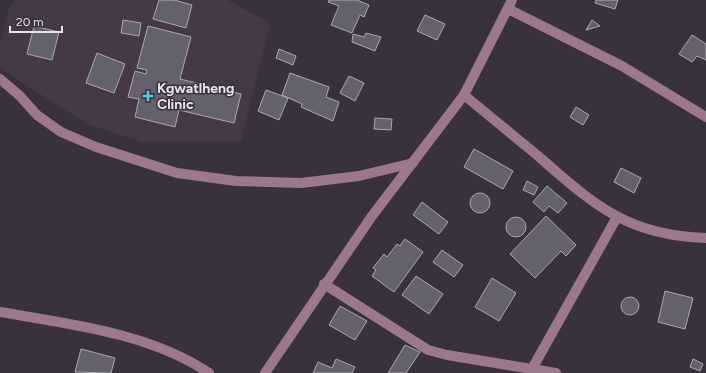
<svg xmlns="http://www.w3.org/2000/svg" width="706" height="373" font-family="Figtree,sans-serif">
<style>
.built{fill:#453948}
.building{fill:#64606d;stroke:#aba7b6}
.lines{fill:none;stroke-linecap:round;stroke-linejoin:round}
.minor{stroke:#9b788f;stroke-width:10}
.poi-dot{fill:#5bc8e6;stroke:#39313b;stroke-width:1.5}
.labels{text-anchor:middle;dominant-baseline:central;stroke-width:3;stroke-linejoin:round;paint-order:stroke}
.poi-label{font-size:14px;font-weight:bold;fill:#e8e3e9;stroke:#39313b;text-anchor:start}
</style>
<rect width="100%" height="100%" fill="#39313b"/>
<!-- built -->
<polygon class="built" points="15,0 227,0 270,23 241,142 143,142 87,124 0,68 0,43 10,5"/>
<!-- building -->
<g class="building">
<polygon points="159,0 174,0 192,5 186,28 153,19"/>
<polygon points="329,0 357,0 369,5 364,17 360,15 352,33 331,25 339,6 328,2"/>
<polygon points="596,0 618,0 615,9 595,3"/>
<polygon points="425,15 445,24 437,40 417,31"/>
<polygon points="123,20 141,23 139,36 121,33"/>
<polygon points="592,20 600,26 586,30"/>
<polygon points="34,26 59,32 52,60 27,54"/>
<polygon points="148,26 191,37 180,79 241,94 234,123 179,110 175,127 135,117 139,99 128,97 135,71 146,74 147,70 137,68"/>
<polygon points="366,33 381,37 375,51 352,42 353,34 364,37"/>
<polygon points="692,35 706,44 706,60 697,56 692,62 679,54"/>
<polygon points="279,49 296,56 293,65 276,58"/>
<polygon points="97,53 125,64 114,93 86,83"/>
<polygon points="290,73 329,87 326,97 339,102 333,121 301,107 302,104 282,95"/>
<polygon points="349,76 364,83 355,101 340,93"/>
<polygon points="266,90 288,98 279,120 258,111"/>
<polygon points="576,107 589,115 583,125 570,117"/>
<polygon points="375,118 392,119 391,130 374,129"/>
<polygon points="474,149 513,171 503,189 464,167"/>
<polygon points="621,168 641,178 634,193 614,182"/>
<polygon points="527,181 538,187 534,195 523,190"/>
<polygon points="547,186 567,203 558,213 549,206 544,212 533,202"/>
<circle cx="480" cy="203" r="10"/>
<polygon points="422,202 448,222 439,234 413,215"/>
<polygon points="546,216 576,245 566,256 561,251 535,278 510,254"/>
<circle cx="516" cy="227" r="10"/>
<polygon points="405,239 423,252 394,292 372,276 376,270 373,268 384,254 387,257 397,244 400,246"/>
<polygon points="442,250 463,265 454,277 433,262"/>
<polygon points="416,276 443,294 429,314 402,295"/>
<polygon points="492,278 516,293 499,321 475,307"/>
<polygon points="665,291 693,298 685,329 658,322"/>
<circle cx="630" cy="306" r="9"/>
<polygon points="340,306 367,321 355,340 329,325"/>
<polygon points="405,345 420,352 406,373 388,373"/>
<polygon points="81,349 115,358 111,373 75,372"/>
<polygon points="336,359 355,367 352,373 313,373 318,362 332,368"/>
<polygon points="693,359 703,364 700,371 690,367"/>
</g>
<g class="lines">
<!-- minor -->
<g class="minor">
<polyline points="508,9 622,66 706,117"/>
<polyline points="0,79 19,95 37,115 61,132 96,147 177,173 236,181 301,183 359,176 413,163"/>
<path d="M 464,95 C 488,115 513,135 537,155 C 593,204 627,236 706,238"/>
<polyline points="324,284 428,350 447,355 556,373"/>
<path d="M 0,312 C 69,324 150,333 209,373"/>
<polyline points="532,369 617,217"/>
<polyline points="265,373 372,216 464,95 512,0"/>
</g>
</g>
<!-- markers -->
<path class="poi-dot" d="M146 90h4v4h4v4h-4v4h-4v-4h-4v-4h4z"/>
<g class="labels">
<!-- poi labels -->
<g class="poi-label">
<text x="157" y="88">Kgwatlheng<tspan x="157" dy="16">Clinic</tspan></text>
</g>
</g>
<!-- scale -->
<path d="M10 26v6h52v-6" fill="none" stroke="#e8e3e9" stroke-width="2"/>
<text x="16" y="26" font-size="12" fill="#e8e3e9" stroke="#39313b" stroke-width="3" paint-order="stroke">20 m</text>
</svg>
